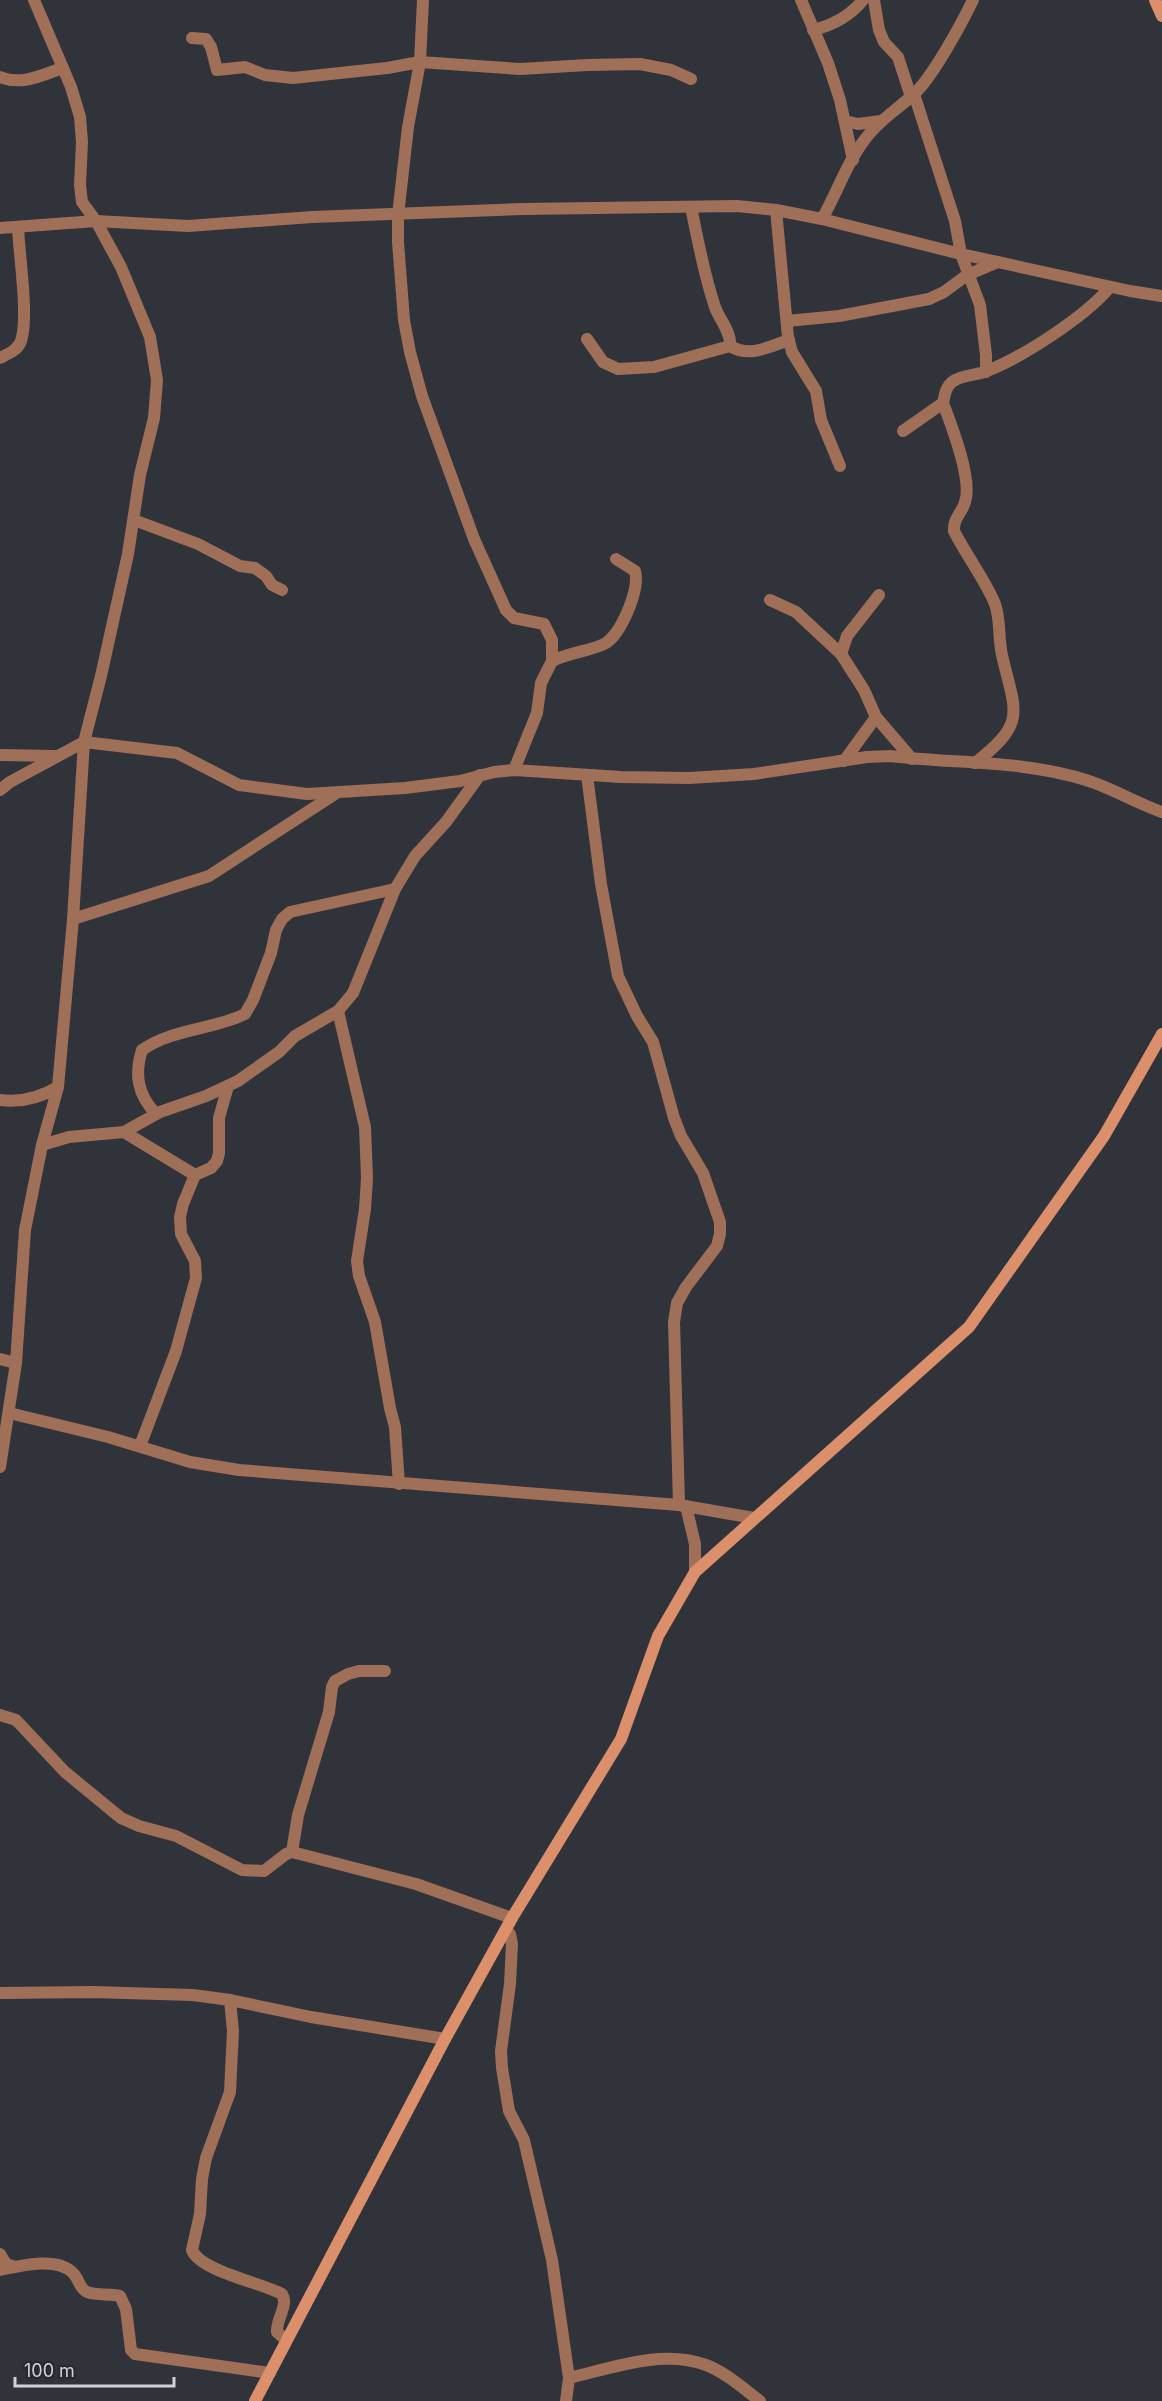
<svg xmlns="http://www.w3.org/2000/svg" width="1162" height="2401" font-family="Inter,sans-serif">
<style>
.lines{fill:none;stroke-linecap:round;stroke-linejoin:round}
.street{stroke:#9f6f58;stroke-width:12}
.secondary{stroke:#db8f6a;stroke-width:12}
</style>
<rect width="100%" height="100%" fill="#31333b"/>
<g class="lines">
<!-- street -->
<g class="street">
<polyline points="423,0 420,62 408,127 398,215 398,242 404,320 410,352 422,396 474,539 506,610 514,618 544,624 552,640 552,661 541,683 537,713 514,770"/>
<polyline points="801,0 828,63 840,100 853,160"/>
<polyline points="874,0 879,30 884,42 898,57 911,97"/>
<path d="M 813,30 C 834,25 850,16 863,0"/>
<polyline points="192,38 206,39 211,47 217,70 245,67 265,75 293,78 387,68 420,62 520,69 587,65 640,64 671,70 691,79"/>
<path d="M 0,77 C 23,86 41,75 63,68"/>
<polyline points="914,94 955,221 961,254 980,305 986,355 986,372"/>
<polyline points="845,121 858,124 881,121"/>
<polyline points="776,210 788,337 792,352 816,391 821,420 840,466"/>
<path d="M 822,219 C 837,193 847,162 866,138 C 879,120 898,109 914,94 C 932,78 962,23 973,0"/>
<polyline points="0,228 96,221 188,226 312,217 523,209 737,206 776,210 822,219 961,254 1130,291 1162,296"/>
<polyline points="787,321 839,316 929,299 944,292 967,275 998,262"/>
<path d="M 587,339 L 603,362 L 618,369 L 654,367 L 730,346 C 732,333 719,319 715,307 C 704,275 698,241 691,207"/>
<path d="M 730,346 C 750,358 768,347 789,340"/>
<path d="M 0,358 C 8,354 18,350 21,341 C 29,317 19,255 18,227"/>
<path d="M 943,403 C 951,424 973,480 965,502 C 962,513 953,518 954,531 C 966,555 986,581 995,604 C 1001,621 998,638 1002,655 C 1015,712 1028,722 975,763"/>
<path d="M 903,431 L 943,403 C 945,395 945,388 952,382 C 962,374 976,376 987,371 C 1023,357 1086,316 1110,287"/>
<polyline points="134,520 198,544 240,566 255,568 266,576 272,585 282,590"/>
<polyline points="770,600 796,612 841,654 864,690 876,717 912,759"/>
<polyline points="841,654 847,636 879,595"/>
<path d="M 552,661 C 567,653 595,650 606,643 C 622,632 640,589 635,571 L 616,559"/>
<polyline points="0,755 55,756"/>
<polyline points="844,761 876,717"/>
<polyline points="587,775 601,884 618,976 637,1016 653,1042 674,1118 681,1136 703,1173 720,1222 720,1234 717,1246 686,1287 677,1303 674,1322 679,1505"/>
<path d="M 0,790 L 10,782 L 84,742 L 177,753 L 239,785 L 307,794 L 405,788 L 460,781 L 494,772 L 514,770 L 621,777 L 689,778 L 754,774 L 867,757 L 890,756 C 954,764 1023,760 1086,780 C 1112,788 1136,803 1162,812"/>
<polyline points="73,919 209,876 335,794"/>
<polyline points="338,1011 365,1127 367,1178 365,1209 357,1261 359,1276 375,1322 390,1408 395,1427 399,1484"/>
<path d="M 0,1100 C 21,1103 41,1097 58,1087"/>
<path d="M 156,1114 C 138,1095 134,1075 142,1050 C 174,1028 213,1030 245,1014 L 253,1000 L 271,953 L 276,930 L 282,919 L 290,912 L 395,889"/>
<polyline points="124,1132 195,1175"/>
<polyline points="42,1145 69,1137 124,1132 160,1112 206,1096 238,1081 279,1052 295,1036 338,1011 353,993 395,889 415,856 446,822 480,775"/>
<polyline points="0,1359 16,1363"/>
<polyline points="9,1413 108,1437 190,1462 239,1470 679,1505 754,1518"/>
<polyline points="140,1446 176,1351 196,1278 195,1261 181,1234 180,1217 183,1204 195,1175 211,1168 217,1161 219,1153 219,1118 228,1086"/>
<polyline points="0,1467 16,1363 25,1230 42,1145 58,1087 73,919 84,742 101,676 128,554 140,475 154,418 157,380 150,337 121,267 96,221 82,202 80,185 82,142 80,117 71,87 34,0"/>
<polyline points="686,1506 695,1544 695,1572"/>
<polyline points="0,1715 16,1720 65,1772 121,1818 139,1826 176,1836 242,1870 264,1871 286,1854 292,1852 416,1884 512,1918"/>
<polyline points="292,1852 298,1815 329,1712 332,1687 335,1681 348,1674 359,1671 385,1671"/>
<polyline points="506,1930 510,1934 512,1944 510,1984 501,2051 502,2068 509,2111 524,2140 552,2260 569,2378 566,2401"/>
<polyline points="0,1993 92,1992 193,1995 230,2000 311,2017 445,2039"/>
<path d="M 230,2000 L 233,2031 L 230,2092 L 206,2158 L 202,2179 L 200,2214 L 192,2250 C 200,2271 262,2283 282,2294 C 289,2305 276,2319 277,2332 L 286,2340"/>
<polyline points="0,2254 6,2264 12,2266"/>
<path d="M 0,2270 C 19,2266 57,2256 73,2273 C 79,2279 79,2288 87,2292 C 97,2296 109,2293 120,2296 L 126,2309 L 131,2350 L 135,2354 L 270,2373"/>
<path d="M 569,2378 C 612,2368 661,2349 706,2365 C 725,2372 744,2389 760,2401"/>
</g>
<!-- secondary -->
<g class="secondary">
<polyline points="1155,0 1162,16"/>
<polyline points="255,2401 445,2039 512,1918 621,1739 658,1636 695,1572 969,1327 1104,1136 1162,1034"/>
</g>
</g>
<!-- scale -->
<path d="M15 2377v9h159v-9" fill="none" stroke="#d0d2d7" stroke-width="3"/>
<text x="24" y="2377" font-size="18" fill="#d0d2d7" stroke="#272930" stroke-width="4.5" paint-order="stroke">100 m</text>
</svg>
